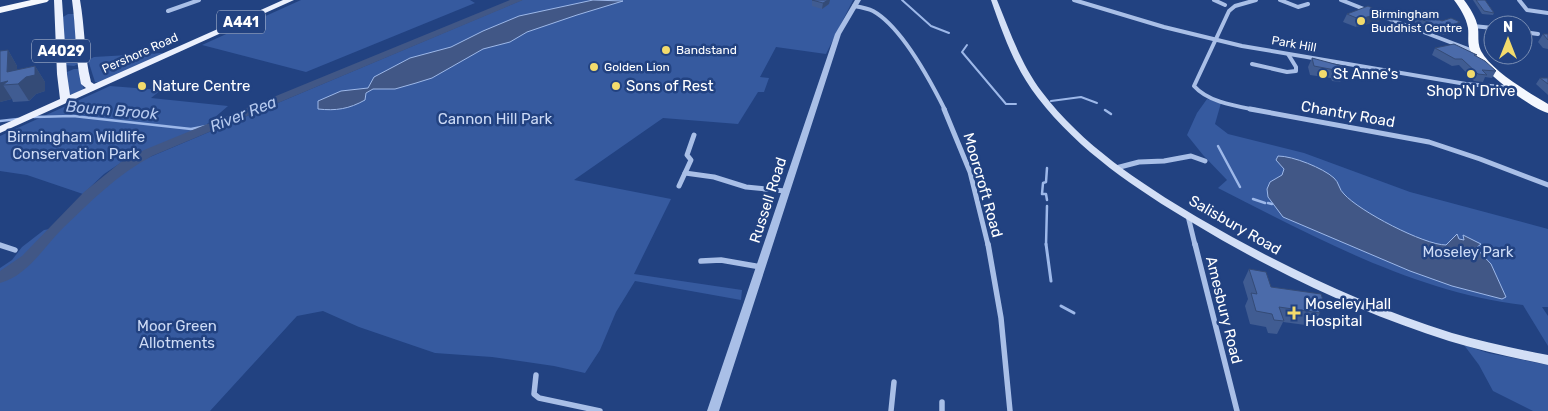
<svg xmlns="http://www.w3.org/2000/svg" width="1548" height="411" font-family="Rubik,sans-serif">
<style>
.green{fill:#365a9f}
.water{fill:#415786;stroke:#9db8e9}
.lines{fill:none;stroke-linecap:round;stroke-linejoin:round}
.stream-far2{stroke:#9db8e9;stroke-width:2}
.stream-far1{stroke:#9db8e9;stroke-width:2.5}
.stream{stroke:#9db8e9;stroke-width:3}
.river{fill:#415786;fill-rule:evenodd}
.minor-far2{stroke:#a9bfe7;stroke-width:4}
.minor-far1{stroke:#a9bfe7;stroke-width:5}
.minor{stroke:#a9bfe7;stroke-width:5.5}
.tertiary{fill:#a9bfe7;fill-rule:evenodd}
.secondary{fill:#d3dff6;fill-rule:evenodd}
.primary{fill:#ebf0fd;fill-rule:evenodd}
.trunk{fill:#f5f8fe;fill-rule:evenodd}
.wall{fill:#405c92}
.shaded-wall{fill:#344b77}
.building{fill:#4b6baa;stroke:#344b77}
.poi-dot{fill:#f3db6c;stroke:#224281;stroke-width:2}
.labels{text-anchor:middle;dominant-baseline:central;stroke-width:5;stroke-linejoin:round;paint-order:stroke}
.far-poi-label{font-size:12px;fill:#fff;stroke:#224281;text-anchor:start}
.far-street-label{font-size:12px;fill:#fff;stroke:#224281}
.shield{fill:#224281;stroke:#bdc6d9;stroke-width:1}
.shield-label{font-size:14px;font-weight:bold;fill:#fff}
.poi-label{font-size:15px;fill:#fff;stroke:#224281;text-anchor:start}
.street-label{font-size:15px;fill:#fff;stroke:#224281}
.park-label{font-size:15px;fill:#cddbf6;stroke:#224281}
.water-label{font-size:16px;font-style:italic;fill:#b5c9ef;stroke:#224281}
</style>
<rect width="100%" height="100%" fill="#224281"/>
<!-- green -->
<g class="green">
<polygon points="301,0 470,0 475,3 306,72 202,45"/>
<polygon points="522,0 853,0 826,54 776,47 760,77 769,78 764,92 758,92 738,124 663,118 574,180 671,199 634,274 742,290 741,300 635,281 616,312 600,350 585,373 554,366 492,357 435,353 359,327 323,311 297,316 210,411 0,411 0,268 12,260 22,247 44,230 61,227 116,174 131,165"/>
<polygon points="68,14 74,14 78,64 74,66 65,65 63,17"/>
<polygon points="163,53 159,56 101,82 95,82 88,60 94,57"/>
<polygon points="74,69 79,69 84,90 69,95 67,72"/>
<polygon points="110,86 161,90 151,98 228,106 207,124 174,141 122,162 104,174 83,194 27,175 0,171 0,136"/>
<path d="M 1207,99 L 1221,103 L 1215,124 L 1228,134 L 1304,153 L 1410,192 L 1548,229 L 1548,307 L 1542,307 L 1548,316 L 1548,346 L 1523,305 C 1415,292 1314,237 1218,188 L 1227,180 L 1203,155 L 1187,135 L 1197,113 Z"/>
<polygon points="1464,345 1488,353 1548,365 1548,411 1533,411 1493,391 1479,365"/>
</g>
<!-- water -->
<g class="water">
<path d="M 593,0 L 623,1 L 577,15 L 527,32 L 510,42 L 483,49 L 432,78 L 416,83 L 395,89 L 373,89 L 366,93 L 365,100 C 349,109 336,111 318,109 L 318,101 L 341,91 L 368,88 L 374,77 L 410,58 L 451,47 L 483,31 L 519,16 Z"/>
<path d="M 1278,156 C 1293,156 1323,168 1334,178 C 1339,182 1339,190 1344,194 C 1359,211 1424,245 1446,245 L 1457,234 L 1459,239 L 1464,240 L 1463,235 L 1481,244 L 1476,248 L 1491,264 L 1506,297 L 1502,299 L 1452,286 L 1410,271 L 1283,217 L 1268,197 L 1267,189 L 1270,182 L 1282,175 L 1284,169 L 1276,160 Z"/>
</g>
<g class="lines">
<!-- stream-far2 -->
<g class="stream-far2">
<polyline points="902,0 931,26 949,33"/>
<polyline points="967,45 962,52 1006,104 1016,104"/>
<polyline points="1051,101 1081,97 1097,103"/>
</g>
<!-- stream-far1 -->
<g class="stream-far1">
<polyline points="1105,110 1111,114"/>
<polyline points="34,117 73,116 191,129 222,123"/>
<polyline points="0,121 18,119"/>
<polyline points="1218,146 1240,187"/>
<polyline points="1047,168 1046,182 1043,183 1042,194 1046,194 1047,200"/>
<polyline points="1253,199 1265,203"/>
<polyline points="1268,203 1272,204"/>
<polyline points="1046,245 1047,206"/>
</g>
<!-- stream -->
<g class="stream">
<polyline points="1046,244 1051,281"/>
<polyline points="1061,306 1074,313"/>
</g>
<!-- river -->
<path class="river" d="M 510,0 L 523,0 L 152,156 C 118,174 91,201 63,228 C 44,247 27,276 0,283 L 0,271 L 22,256 L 84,192 L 121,162 L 144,150 Z"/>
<!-- minor-far2 -->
<g class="minor-far2">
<polyline points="1074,0 1164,27 1242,46 1466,84 1514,88"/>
<polyline points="1214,0 1225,5"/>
<polyline points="1280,0 1298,7 1308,4"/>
<polyline points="1341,0 1369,11"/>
<polyline points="1519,0 1527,10 1548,13"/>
<path d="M 854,6 C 860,7 867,8 873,11 C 902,27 930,80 945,110"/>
<polyline points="168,11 199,0"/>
<polyline points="1376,14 1476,52"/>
<polyline points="1473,26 1493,28"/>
<polyline points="1523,32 1538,34"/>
<polyline points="1252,64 1287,72 1296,71 1296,67 1288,54"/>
<path d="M 1256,110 C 1235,106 1208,102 1194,86 L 1229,11 L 1235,6 L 1256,0"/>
</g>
<!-- minor-far1 -->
<g class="minor-far1">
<polyline points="944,109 970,172 988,245"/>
<polyline points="1250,109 1429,142 1480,159 1548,185"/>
<polyline points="1116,168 1139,162 1164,161 1191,156 1205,161"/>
<polyline points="685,173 714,177 746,187 785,191"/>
<polyline points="679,186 691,160 687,155 694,135"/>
<polyline points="1188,216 1195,245"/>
</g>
<!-- minor -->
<g class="minor">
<polyline points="988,244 1001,318 1010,411"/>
<polyline points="1195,244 1237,411"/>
<polyline points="0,245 15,250"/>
<polyline points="701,261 721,260 761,267"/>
<polyline points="536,375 534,394 539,398 600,411"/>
<polyline points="942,402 942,411"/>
<polyline points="891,411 894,382"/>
</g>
<!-- tertiary -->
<polygon class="tertiary" points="855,0 861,0 841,34 719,411 707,411 835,34"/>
<!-- secondary -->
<path class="secondary" d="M 991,0 L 997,0 C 1010,32 1021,64 1042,92 C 1082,145 1140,183 1197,217 C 1278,264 1362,305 1452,333 C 1484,342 1516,349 1548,355 L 1548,365 C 1515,358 1482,351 1449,341 C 1358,312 1274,272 1193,223 C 1136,189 1079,151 1038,98 C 1015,69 1003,34 991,0 Z"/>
<!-- primary -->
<path class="primary" d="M 54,0 L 62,0 L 67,74 L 70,95 L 86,88 L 81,84 C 75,56 76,28 72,0 L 80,0 C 85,27 84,55 91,82 L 94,84 L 283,0 L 294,0 L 0,133 L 0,126 L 60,99 L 57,74 Z"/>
<!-- trunk -->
<g class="trunk">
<polygon points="31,0 49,0 47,2 0,13 0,7"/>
<path d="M 1454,0 L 1464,0 C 1470,8 1476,17 1478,28 C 1479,35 1477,43 1481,51 C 1492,71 1528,92 1548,104 L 1548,113 C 1529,108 1479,68 1470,50 C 1467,43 1469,35 1468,28 C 1466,17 1460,8 1454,0 Z"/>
</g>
</g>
<!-- wall -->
<g class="wall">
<polygon points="812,0 830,0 829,4 822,9 812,6"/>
<polygon points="1473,0 1485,0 1494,13 1493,15 1482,14"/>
<polygon points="1383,13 1380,21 1356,27 1343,22 1347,14"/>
<polygon points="1416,17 1458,27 1456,28 1454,32 1444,35 1414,22"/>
<polygon points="1543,34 1548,34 1548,49 1543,48 1538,42"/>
<polygon points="1435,48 1476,56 1496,71 1492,78 1485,77 1483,82 1474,81 1459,65 1452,66 1432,55"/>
<polygon points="8,50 17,66 17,70 35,66 45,82 45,91 36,94 29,101 13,102 12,99 0,102"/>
<polygon points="1312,58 1344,74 1340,82 1332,81 1331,78 1310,75 1308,67"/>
<polygon points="1540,78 1548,78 1548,95 1536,84"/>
<polygon points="1249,269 1271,287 1324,303 1320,311 1320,313 1313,326 1283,322 1277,334 1268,333 1266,327 1250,324 1245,306 1248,299 1243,282"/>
</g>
<!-- shaded-wall -->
<g class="shaded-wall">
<polygon points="828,0 830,0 829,4 822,9 823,3"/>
<polygon points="1383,13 1380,21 1356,27 1359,19"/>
<polygon points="1460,22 1454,32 1444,35 1447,30 1452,25"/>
<polygon points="8,50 17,66 17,84 7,72"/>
<polygon points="35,66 45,82 45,91 36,94 29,101 18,84"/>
<polygon points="8,81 3,85 12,99 0,102 0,83"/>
</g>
<!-- building -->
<g class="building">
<polygon points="812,0 828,0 823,3"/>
<polygon points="1476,0 1485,0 1494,13 1484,11"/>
<polygon points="1368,6 1383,13 1359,19 1347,14"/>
<polygon points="1426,14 1442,21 1451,18 1460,22 1452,25 1457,27 1447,30 1416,17"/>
<polygon points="1543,34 1548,34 1548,40"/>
<polygon points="1454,44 1477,55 1474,55 1485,61 1496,71 1482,70 1487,75 1478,74 1462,59 1455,59 1435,48"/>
<polygon points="8,50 7,72 35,66 35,75 26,77 18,84 3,85 8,81 0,83 0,51"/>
<polygon points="1312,58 1342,66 1344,74 1336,72 1335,70 1314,66"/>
<polygon points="1540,78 1548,78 1548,84"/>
<polygon points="1249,269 1266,272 1271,287 1321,294 1324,303 1316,301 1320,313 1279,307 1284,321 1274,320 1272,314 1256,311 1251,293 1257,294"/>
</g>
<!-- markers -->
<g class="poi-dot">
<circle cx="1361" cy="21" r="5"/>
<circle cx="666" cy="50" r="5"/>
<circle cx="594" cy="67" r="5"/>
<circle cx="1323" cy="74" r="5"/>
<circle cx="1471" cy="74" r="5"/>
<circle cx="142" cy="86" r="5"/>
<circle cx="616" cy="86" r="5"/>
<path d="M1291.5 305.5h5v5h5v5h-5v5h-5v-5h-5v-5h5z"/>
</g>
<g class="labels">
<!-- far-poi labels -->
<g class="far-poi-label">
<text x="1371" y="14">Birmingham<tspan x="1371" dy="14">Buddhist Centre</tspan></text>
<text x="676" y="50">Bandstand</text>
<text x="604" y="67">Golden Lion</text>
</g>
<!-- far-street labels -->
<g class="far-street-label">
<text transform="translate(1294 44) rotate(10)">Park Hill</text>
<text transform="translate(140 53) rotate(-24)">Pershore Road</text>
</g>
<!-- shield labels -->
<g class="shield">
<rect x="217" y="10.5" width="48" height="23" rx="4"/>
<rect x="32" y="39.5" width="58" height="23" rx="4"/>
</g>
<g class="shield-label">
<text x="241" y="22">A441</text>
<text x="61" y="51">A4029</text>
</g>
<!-- poi labels -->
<g class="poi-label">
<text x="1333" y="74">St Anne's</text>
<text x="152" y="86">Nature Centre</text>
<text x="626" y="86">Sons of Rest</text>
<text x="1471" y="91" text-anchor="middle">Shop'N Drive</text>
<text x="1305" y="304">Moseley Hall<tspan x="1305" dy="17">Hospital</tspan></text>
</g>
<!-- street labels -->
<g class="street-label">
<text transform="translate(1348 114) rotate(10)">Chantry Road</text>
<text transform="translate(983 185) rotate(74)">Moorcroft Road</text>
<text transform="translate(768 200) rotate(-72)">Russell Road</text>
<text transform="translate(1235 225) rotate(30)">Salisbury Road</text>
<text transform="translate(1224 310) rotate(76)">Amesbury Road</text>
</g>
<!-- park labels -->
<g class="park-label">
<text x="495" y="119">Cannon Hill Park</text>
<text x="76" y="137">Birmingham Wildlife<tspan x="76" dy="17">Conservation Park</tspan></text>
<text x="1468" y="252">Moseley Park</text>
<text x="177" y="326">Moor Green<tspan x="177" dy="17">Allotments</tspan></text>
</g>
<!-- water labels -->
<g class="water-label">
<text transform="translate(112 110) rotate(5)">Bourn Brook</text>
<text transform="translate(243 114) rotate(-22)">River Rea</text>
</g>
</g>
<!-- north arrow -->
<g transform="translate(1508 40)"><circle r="24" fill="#224281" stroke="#7a8eb3"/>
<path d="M0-4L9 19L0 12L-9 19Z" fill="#f3db6c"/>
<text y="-8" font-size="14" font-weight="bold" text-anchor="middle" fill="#ffffff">N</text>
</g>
</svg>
